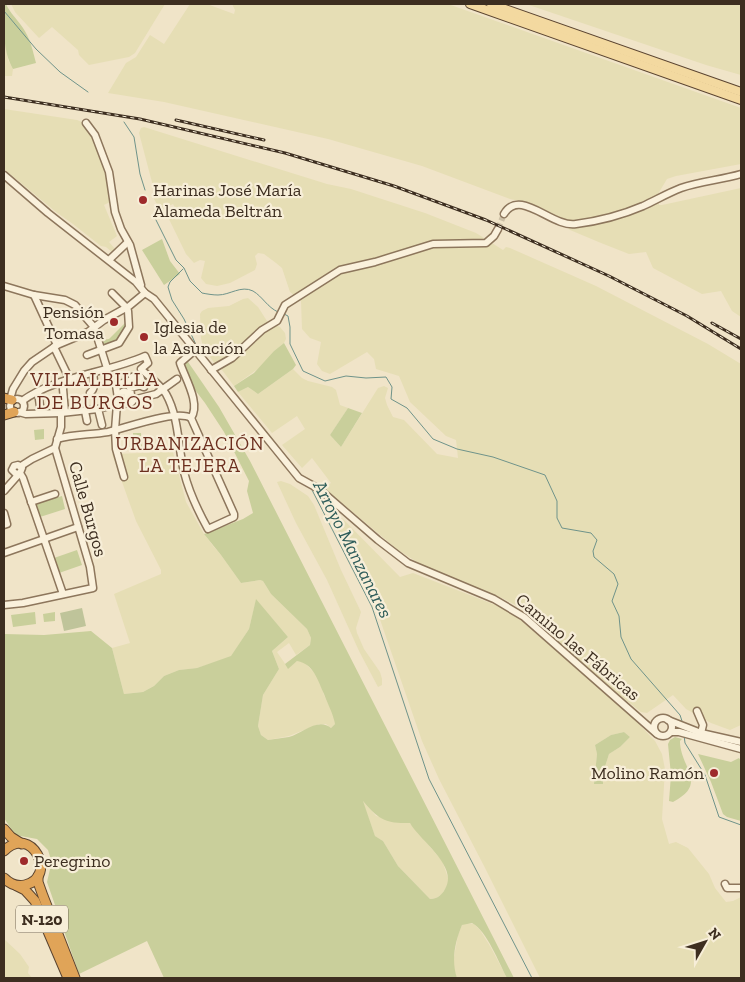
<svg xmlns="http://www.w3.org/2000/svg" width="745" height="982" font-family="'Zilla Slab',serif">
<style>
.farmland{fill:#e6deb5;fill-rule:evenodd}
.green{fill:#c9cf9b;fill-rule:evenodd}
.cemetery{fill:#bfc49a}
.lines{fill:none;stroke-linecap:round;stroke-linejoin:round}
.stream{stroke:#6f938a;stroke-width:1}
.minor-tunnel{stroke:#ccc0a6;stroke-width:6;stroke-dasharray:6 3;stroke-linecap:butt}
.minor-casing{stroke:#8d765c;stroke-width:9}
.major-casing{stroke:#5b4430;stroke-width:10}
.highway-casing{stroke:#5b4430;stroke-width:11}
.minor{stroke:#faf1dc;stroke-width:6}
.major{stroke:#f3d9a0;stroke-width:8}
.highway{stroke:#e0a458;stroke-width:9}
.rail-casing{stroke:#3d2e20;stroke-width:3}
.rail{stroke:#f7eed8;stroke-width:1;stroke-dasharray:4;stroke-linecap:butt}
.poi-dot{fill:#9e2a2b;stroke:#f7eed8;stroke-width:2}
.labels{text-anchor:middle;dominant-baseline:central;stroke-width:4.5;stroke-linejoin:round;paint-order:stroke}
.shield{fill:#f7eed8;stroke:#756857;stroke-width:1}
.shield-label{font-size:16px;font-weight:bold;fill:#3d2e20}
.poi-label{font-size:18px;fill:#3d2e20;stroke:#f7eed8;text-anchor:start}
.street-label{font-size:18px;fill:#3d2e20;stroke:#f7eed8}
.neighbourhood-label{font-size:19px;letter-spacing:1px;fill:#6b2e1e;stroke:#f7eed8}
.water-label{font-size:19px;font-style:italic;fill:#2f5d5a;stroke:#f7eed8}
.quarter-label{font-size:20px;letter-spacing:1px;fill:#6b2e1e;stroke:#f7eed8}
</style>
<rect width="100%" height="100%" fill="#f0e4c8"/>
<!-- farmland -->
<g class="farmland">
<polygon points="11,4 165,4 135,53 129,57 89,65 79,55 78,50 52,27 39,38 15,12"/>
<polygon points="190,4 207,4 234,14 235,10 232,4 448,4 741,108 741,164 676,176 667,179 658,194 659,205 662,205 741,188 741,317 732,311 721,291 702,294 653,268 646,252 629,254 601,243 570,230 561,221 524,202 510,199 422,166 328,139 164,102 108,93 126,63 136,57 150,35 164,44"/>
<polygon points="526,4 741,4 741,75 706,65"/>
<polygon points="4,32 8,60 13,69 12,76 4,76"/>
<polygon points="4,109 77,120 82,122 88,129 98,148 105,169 110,202 104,205 117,236 109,242 115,249 112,252 106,247 101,246 73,224 56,212 4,169"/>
<polygon points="144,127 327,184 351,189 425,213 476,233 503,250 506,247 510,248 596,286 708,344 741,364 741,725 730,730 711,723 686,709 673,695 647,713 641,712 618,694 519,607 504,599 425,567 398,550 324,488 331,483 312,458 302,468 282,445 305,429 297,416 272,433 238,392 248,387 258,394 293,369 302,378 308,381 332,387 336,390 340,405 348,408 330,435 341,447 378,388 384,386 388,388 385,398 387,405 393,417 404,420 437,454 458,458 456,440 446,436 410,402 399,376 376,369 374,359 367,352 330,374 322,371 317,364 321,342 310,338 302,329 301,301 290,292 282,268 276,263 264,254 258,253 255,256 257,264 255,270 230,283 217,286 206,284 201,278 205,261 200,260 194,263 186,254 167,215 176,210 173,204 160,210 153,197 164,193 162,185 153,186 139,133 141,128"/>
<polygon points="248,298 258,307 267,321 280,327 285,333 286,339 284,343 274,351 262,366 234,386 222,370 215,364 203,347 201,338 200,314 202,311 208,308 229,306 243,299"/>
<polygon points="173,452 186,502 204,534 214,547 221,555 241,583 260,580 263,581 271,594 307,629 311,638 310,645 296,655 289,643 277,652 288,668 297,661 304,662 318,677 324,695 334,715 335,724 331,728 326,724 319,724 289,736 268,740 261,735 258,726 263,695 279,669 272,651 288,637 256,600 249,629 231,657 197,668 179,670 164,676 154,686 143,692 124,694 112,648 130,643 114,594 161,574 161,570 136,521 112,454"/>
<polygon points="281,481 290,484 308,496 314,505 341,570 361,612 356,628 357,633 364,649 380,672 382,679 382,685 378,687 359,651 327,580 296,523 277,482"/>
<path d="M 328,510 L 343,519 L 400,577 L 413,573 L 503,608 L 516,616 L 632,717 L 655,741 L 662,754 L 665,769 L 662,819 L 669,844 L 676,842 L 688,848 L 709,874 L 715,888 L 726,902 L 733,901 L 741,897 L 741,978 L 540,978 L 484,866 L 439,779 L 422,741 L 375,605 ZM 624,732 L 630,737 L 620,747 L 609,754 L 603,773 L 603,784 L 594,784 L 597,754 L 595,745 L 611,735 Z"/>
<polygon points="362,800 376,816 410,823 436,854 442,860 448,878 448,884 442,894 436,898 430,899 398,866 383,841 375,836"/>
<polygon points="466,923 474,924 480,930 490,946 507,978 457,978 454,970 454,957 458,935 462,925"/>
<polygon points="4,939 20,954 29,967 28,973 32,978 4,978"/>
</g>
<!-- green -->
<g class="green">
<path d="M 4,4 L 6,4 C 10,13 17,19 23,28 C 30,38 33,51 36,63 L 13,69 C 2,50 4,25 4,4 Z"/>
<polygon points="162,239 170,261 180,274 164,285 142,250"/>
<path d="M 126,322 C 126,336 116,341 104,346 L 102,340 L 109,339 Z"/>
<polygon points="284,343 296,365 293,369 258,394 248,387 238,392 234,386 254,373 274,351"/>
<path d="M 186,359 L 219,407 L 250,461 L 514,978 L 507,978 C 499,963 487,931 472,923 L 462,925 C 455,942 451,960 457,978 L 164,978 L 147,941 L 79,974 L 47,882 L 51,865 L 51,860 L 48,850 L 37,839 L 15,835 L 4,818 L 4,634 L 44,635 L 91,631 L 112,648 L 124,694 L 143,692 L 154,686 L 164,676 L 179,670 L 197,668 L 231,656 L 249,629 L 256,599 L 288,637 L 272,651 L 279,669 L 263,695 L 258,726 L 261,735 L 268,740 C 275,739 282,738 289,737 C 303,733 318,717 331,728 L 335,724 C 333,713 328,705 324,694 C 318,681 314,664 297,661 L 288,669 L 285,664 L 310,645 L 311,638 L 307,629 L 271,594 L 263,581 L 260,580 L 241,583 L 221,555 L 204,534 L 243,519 L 253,513 L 247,491 L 249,481 L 224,432 L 205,403 L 192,386 L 182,365 ZM 363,801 C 378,819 386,824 410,823 C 420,841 459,866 445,889 C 442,895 437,899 430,899 L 398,866 L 383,841 L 375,836 Z"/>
<polygon points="348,408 362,413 341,447 330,435"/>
<polygon points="44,429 44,439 35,440 34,430"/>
<polygon points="133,433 141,433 142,449 134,450"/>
<polygon points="62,496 65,509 40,517 36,504"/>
<polygon points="77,550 82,565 59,573 54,558"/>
<polygon points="35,612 36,624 13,627 11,615"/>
<polygon points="55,612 55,621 44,622 43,614"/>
<polygon points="624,732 630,737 620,747 609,754 603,773 603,784 594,784 597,754 595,745 611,735"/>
<path d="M 675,737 L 682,739 L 680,741 C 680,768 709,783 673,802 L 669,801 L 671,775 L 668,744 L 670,740 Z"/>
<polygon points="698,754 731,762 739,758 741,761 741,821 727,817 723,814 711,782"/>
</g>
<!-- cemetery -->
<polygon class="cemetery" points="82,608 86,626 64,631 60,613"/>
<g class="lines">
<!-- stream -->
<g class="stream">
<polyline points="4,11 36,49 60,72 88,92"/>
<polyline points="124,122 134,137 140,174 145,190"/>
<path d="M 156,220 L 176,260 L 184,268 L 190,281 L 202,293 C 207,294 213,295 218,295 C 230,295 241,285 253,291 C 263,297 267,307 278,312"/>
<polyline points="183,269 170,282 168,287 172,300 184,319 198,349"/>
<polyline points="284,314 288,316 290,327 290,344 303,371 325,381 346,376 366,378 386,377 392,387 391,399 407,408 433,439 457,449 493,457 545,475 557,501 557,518 562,528 591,533 597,540 593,551 594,557 614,574 618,584 612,601 619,616 621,637 631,659 680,715 683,724"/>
<polyline points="253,416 303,477"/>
<polyline points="311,488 372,607 429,779 532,978"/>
<polyline points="684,735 685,743 705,775 719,817 741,825"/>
</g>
<!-- minor-tunnel -->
<polyline class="minor-tunnel" points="498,229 504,214"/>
<!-- minor casing -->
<g class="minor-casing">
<g id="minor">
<polyline points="86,123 95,135 109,172 115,212 121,229 130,245 141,285"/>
<polyline points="4,175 48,213 136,282 145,293 154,299 299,478 319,489 378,540 408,563 494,599 524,617 657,734"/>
<path d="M 504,214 C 520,187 552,228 576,224 C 599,221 622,215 643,206 C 656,200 668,193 681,188 C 701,181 721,180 741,174"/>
<polyline points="109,260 128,242"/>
<polyline points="4,286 34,295 65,300 75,305 94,327 107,368"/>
<polyline points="112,293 125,306"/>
<polyline points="34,295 57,345"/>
<polyline points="128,307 145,293"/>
<polyline points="54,347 70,380"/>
<polyline points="87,355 119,343 129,327 128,311"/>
<polyline points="211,370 232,358 262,330 277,321 285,305 340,270 375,262 433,244 486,243 494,236 498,229"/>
<polygon points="137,376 140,376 144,387 143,387 142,385 130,388 132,402 119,405 116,385 133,380 132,377"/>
<polyline points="64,382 63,389 65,412"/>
<circle cx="124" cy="395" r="3.5"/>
<polyline points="38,392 41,413"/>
<path d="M 90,393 C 96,388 94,381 93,373"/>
<circle cx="17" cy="406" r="7"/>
<polyline points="12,400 11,396 13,389 24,371 32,362 57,345 88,332 104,320 124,309"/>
<path d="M 22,401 C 56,376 107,373 145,356 L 148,363 L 141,369 C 149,377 160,384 166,394 C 179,417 178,447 184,472 C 189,492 198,511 208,529 L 232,518 L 234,517 L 234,514 L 191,418"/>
<polyline points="117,404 115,430 116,449 124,477"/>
<polyline points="98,409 102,425"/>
<polyline points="85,411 87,421"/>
<polyline points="19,412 26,414 61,413 98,409 156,394 177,379"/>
<path d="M 191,418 C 201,404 185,378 180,363 L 195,350"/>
<path d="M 57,439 C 73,434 91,435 108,432 C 126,428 177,409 191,418"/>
<polyline points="21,466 32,459 55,448"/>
<polyline points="20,473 16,474 12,470 14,466 18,465 22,468 20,473 23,478 63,594"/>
<polyline points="4,491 19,474"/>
<polyline points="31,502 55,494"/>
<polyline points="4,513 7,524 4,525"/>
<polyline points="4,553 78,527"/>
<polyline points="4,605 23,603 93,588 90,567 55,448 61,427 61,413"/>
<polyline points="697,711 703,725 701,733"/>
<circle cx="663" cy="727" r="9"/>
<polyline points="668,720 701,733 741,742"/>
<polyline points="671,732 679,732 741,749"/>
<polyline points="725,884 727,888 741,888"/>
</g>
</g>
<!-- major casing -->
<g class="major-casing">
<g id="major">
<polyline points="470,4 741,100"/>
<polyline points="491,4 741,92"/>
</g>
</g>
<!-- highway casing -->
<g class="highway-casing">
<g id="highway">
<polyline points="4,398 12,400"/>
<polyline points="4,415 14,412"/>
<polyline points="4,829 11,837 22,844"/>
<path d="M 4,851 C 31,823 59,877 25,885 C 17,887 10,884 4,878"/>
<polyline points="38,876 38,882 43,896 75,978"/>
<polyline points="17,886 25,890 35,901 68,978"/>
</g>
</g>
<!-- minor -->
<use href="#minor" class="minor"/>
<!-- major -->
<use href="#major" class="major"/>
<!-- highway -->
<use href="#highway" class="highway"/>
<!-- rail casing -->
<g class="rail-casing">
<g id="rail">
<polyline points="4,97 140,119 285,153 394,186 486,220 609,276 687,316 741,349"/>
<polyline points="176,120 264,140"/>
<polyline points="712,323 741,339"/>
</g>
</g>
<!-- rail -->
<use href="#rail" class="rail"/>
</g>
<!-- markers -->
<g class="poi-dot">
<circle cx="143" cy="200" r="5"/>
<circle cx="114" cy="322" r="5"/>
<circle cx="144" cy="337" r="5"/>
<circle cx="714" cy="773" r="5"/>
<circle cx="24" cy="861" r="5"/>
</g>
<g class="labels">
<!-- shield labels -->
<rect class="shield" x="16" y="905.5" width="52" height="27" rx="4"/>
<g class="shield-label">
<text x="42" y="919">N-120</text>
</g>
<!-- poi labels -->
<g class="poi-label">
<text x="153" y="190">Harinas José María<tspan x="153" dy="21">Alameda Beltrán</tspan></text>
<text x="104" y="312" text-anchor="end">Pensión<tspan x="104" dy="21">Tomasa</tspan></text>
<text x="154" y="327">Iglesia de<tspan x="154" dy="21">la Asunción</tspan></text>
<text x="704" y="773" text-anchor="end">Molino Ramón</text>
<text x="34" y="861">Peregrino</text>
</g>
<!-- street labels -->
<g class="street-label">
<text transform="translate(88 509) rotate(74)">Calle Burgos</text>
<text transform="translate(578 647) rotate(40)">Camino las Fábricas</text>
</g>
<!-- neighbourhood labels -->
<g class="neighbourhood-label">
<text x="190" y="443">URBANIZACIÓN<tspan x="190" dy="22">LA TEJERA</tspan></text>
</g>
<!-- water labels -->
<g class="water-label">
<text transform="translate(353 549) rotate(63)">Arroyo Manzanares</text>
</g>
<!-- quarter labels -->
<g class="quarter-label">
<text x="95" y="379">VILLALBILLA<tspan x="95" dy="23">DE BURGOS</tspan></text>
</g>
</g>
<!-- border -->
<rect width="745" height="982" fill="none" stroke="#3d2e20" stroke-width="10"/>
<!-- north arrow -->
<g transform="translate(705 942) rotate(51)" stroke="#f7eed8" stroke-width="4" paint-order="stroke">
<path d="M0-4L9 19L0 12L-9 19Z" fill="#3d2e20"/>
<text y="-8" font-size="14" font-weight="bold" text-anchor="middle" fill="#3d2e20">N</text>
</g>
</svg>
